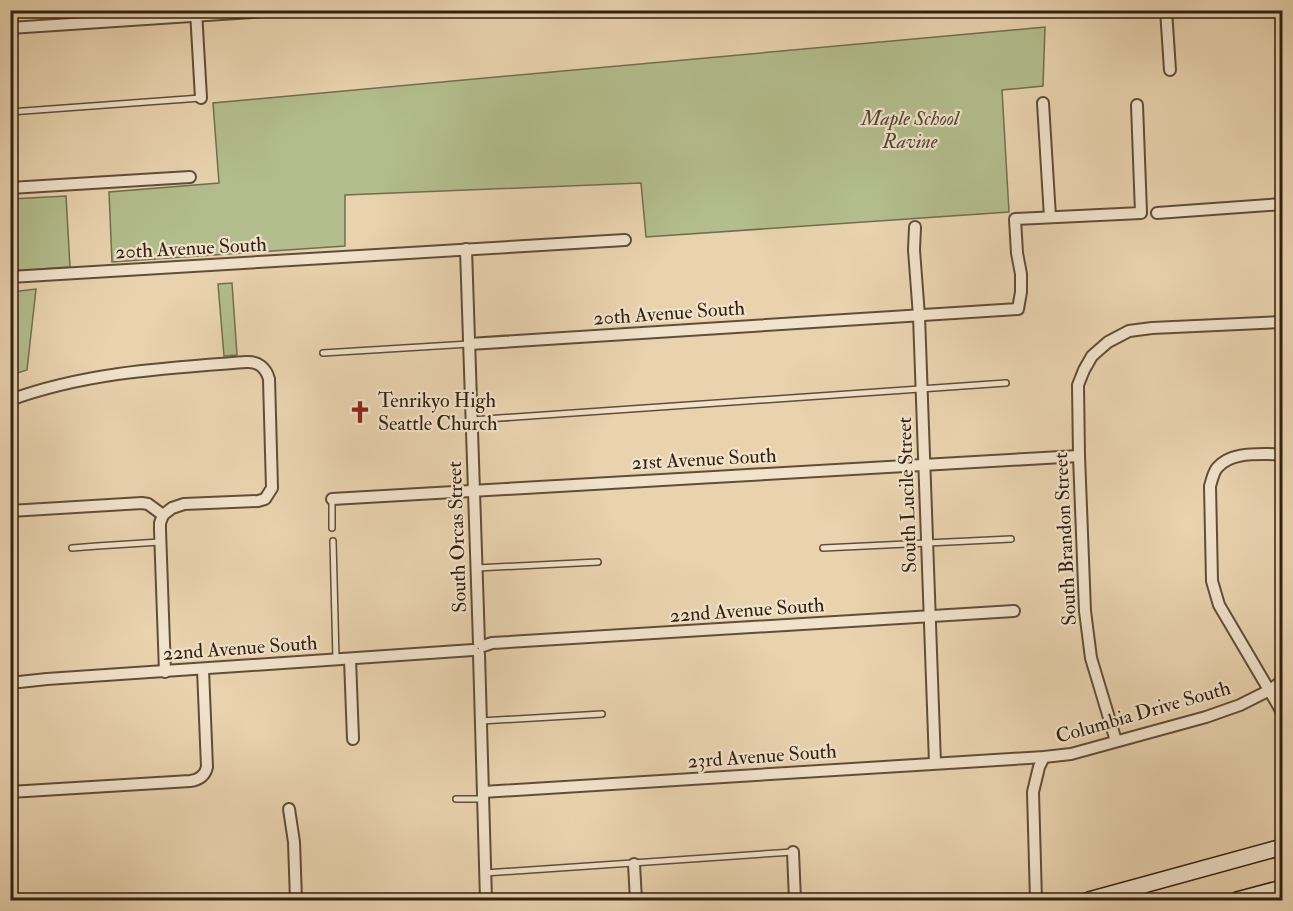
<svg xmlns="http://www.w3.org/2000/svg" width="1293" height="911" font-family="'IM FELL Double Pica',serif">
<style>
.green{fill:#b3bd8d;stroke:#726f4f;stroke-width:1.5}
.lines{fill:none;stroke-linecap:round;stroke-linejoin:round}
.lane-casing{stroke:#604e38;stroke-width:8}
.street-casing{stroke:#604e38;stroke-width:14}
.secondary-casing{stroke:#322111;stroke-width:18}
.lane{stroke:#f1e2cb;stroke-width:5}
.street{stroke:#f1e2cb;stroke-width:10}
.secondary{stroke:#f1e2cb;stroke-width:15}
.labels{text-anchor:middle;dominant-baseline:central;stroke-width:4.5;stroke-linejoin:round;paint-order:stroke}
.park-label{font-size:20px;font-style:italic;fill:#524830;stroke:#f1e2cb}
.street-label{font-size:20px;fill:#322111;stroke:#f1e2cb}
.poi-label{font-size:20px;fill:#322111;stroke:#f1e2cb;text-anchor:start}
</style>
<rect width="100%" height="100%" fill="#e9d3af"/>
<filter id="stains"><feTurbulence type="fractalNoise" baseFrequency=".00333" numOctaves="4"/><feColorMatrix values="0 0 0 0 .2 0 0 0 0 .09 0 0 0 0 .02 0 0 0 .5 -.17"/></filter>
<radialGradient id="worn" r=".72"><stop offset=".6" stop-color="#630" stop-opacity="0"/><stop offset="1" stop-color="#630" stop-opacity=".3"/></radialGradient>
<!-- green -->
<g class="green">
<polygon points="1045,27 1043,86 1002,90 1009,212 646,237 641,183 345,195 345,246 112,262 109,192 219,183 213,103"/>
<polygon points="66,196 70,267 11,271 11,199"/>
<polygon points="232,283 237,355 224,356 218,284"/>
<polygon points="36,289 27,370 11,375 11,292"/>
</g>
<g class="lines">
<!-- lane casing -->
<g class="lane-casing">
<g id="lane">
<polyline points="10,112 201,98"/>
<polyline points="323,353 469,344"/>
<polyline points="472,420 1006,383"/>
<polyline points="332,499 332,528"/>
<polyline points="333,541 336,659"/>
<polyline points="72,548 97,546 160,542"/>
<polyline points="823,548 1011,539"/>
<polyline points="477,568 598,562"/>
<polyline points="481,721 602,714"/>
<polyline points="456,799 483,799"/>
<polyline points="485,873 793,852"/>
</g>
</g>
<!-- street casing -->
<g class="street-casing">
<g id="street">
<polyline points="1166,10 1170,70"/>
<polyline points="196,11 201,98"/>
<polyline points="10,28 281,10"/>
<polyline points="1043,103 1050,217"/>
<polyline points="10,188 190,177"/>
<polyline points="1157,213 1282,204"/>
<polyline points="915,227 914,250 919,316 935,763"/>
<polyline points="466,249 479,643"/>
<polyline points="10,277 625,240"/>
<polyline points="469,344 1018,309 1021,292 1021,274 1017,253 1015,219 1141,213 1137,105"/>
<path d="M 10,400 C 86,372 167,368 246,362 C 258,361 266,368 269,379 L 272,488 L 265,499 L 258,501 L 184,504 L 172,508 L 163,515 L 148,504 L 142,503 L 10,511"/>
<path d="M 1282,454 C 1262,455 1232,450 1217,468 C 1213,473 1212,480 1210,486 L 1212,581 L 1219,605 L 1282,712"/>
<path d="M 332,499 C 581,483 830,472 1079,456"/>
<polyline points="163,515 160,523 160,530 165,672"/>
<polyline points="483,646 492,643 1014,611"/>
<polyline points="479,654 486,900"/>
<polyline points="350,659 353,739"/>
<polyline points="10,683 47,679 473,650"/>
<polyline points="1116,741 1091,658 1085,611 1079,456 1078,385 1084,370 1092,356 1108,342 1129,331 1152,328 1282,322"/>
<path d="M 10,792 L 190,781 C 199,780 205,776 207,767 L 203,669"/>
<polyline points="483,792 1044,757 1071,754 1206,717 1240,705 1270,690 1282,681"/>
<polyline points="289,809 294,842 296,900"/>
<polyline points="793,852 795,900"/>
<polyline points="634,864 636,900"/>
<polyline points="1036,900 1033,792 1039,767 1044,757"/>
</g>
</g>
<!-- secondary casing -->
<g class="secondary-casing">
<g id="secondary">
<polyline points="1089,900 1282,847"/>
<polyline points="1237,900 1282,888"/>
</g>
</g>
<!-- lane -->
<use href="#lane" class="lane"/>
<!-- street -->
<use href="#street" class="street"/>
<!-- secondary -->
<use href="#secondary" class="secondary"/>
</g>
<!-- icons -->
<defs>
<g id="church-bare" transform="scale(1.8)"><path d="M-1.2-6h2.4v3.5h3.3v2.4h-3.3V6h-2.4V-.1h-3.3v-2.4h3.3Z" fill="#8f2418" stroke="#f1e2cb" stroke-width="2.5" paint-order="stroke"/></g>
</defs>
<g fill-rule="evenodd">
<use href="#church-bare" x="360" y="412"/>
</g>
<g class="labels">
<!-- park labels -->
<g class="park-label">
<text x="910" y="118">Maple School<tspan x="910" dy="23">Ravine</tspan></text>
</g>
<!-- street labels -->
<g class="street-label">
<text transform="translate(191 248) rotate(-3)">20th Avenue South</text>
<text transform="translate(669 313) rotate(-4)">20th Avenue South</text>
<text transform="translate(704 459) rotate(-3)">21st Avenue South</text>
<text transform="translate(907 495) rotate(-92)">South Lucile Street</text>
<text transform="translate(457 537) rotate(-92)">South Orcas Street</text>
<text transform="translate(1065 539) rotate(-93)">South Brandon Street</text>
<text transform="translate(747 610) rotate(-4)">22nd Avenue South</text>
<text transform="translate(240 648) rotate(-4)">22nd Avenue South</text>
<text transform="translate(1143 712) rotate(-16)">Columbia Drive South</text>
<text transform="translate(762 756) rotate(-4)">23rd Avenue South</text>
</g>
<!-- poi labels -->
<g class="poi-label">
<text x="378" y="400">Tenrikyo High<tspan x="378" dy="23">Seattle Church</tspan></text>
</g>
</g>
<!-- margin -->
<rect width="1293" height="911" fill="none" stroke="#e9d3af" stroke-width="36"/>
<rect x="12" y="12" width="1269" height="887" fill="none" stroke="#322111" stroke-width="3"/>
<rect x="18" y="18" width="1257" height="875" fill="none" stroke="#322111" stroke-width="1.5"/>
<rect width="100%" height="100%" filter="url(#stains)"/>
<rect width="100%" height="100%" fill="url(#worn)"/>
</svg>
